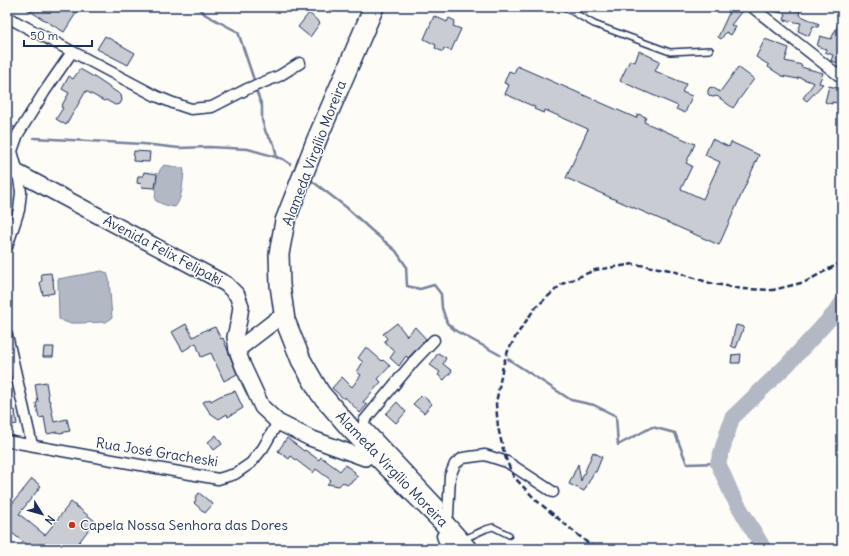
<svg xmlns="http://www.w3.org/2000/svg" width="849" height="556" font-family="Delius,sans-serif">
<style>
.water{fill:#b3b8c5;stroke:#76819c}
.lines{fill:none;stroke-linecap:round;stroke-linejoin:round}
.stream{stroke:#76819c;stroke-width:2.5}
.river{stroke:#b3b8c5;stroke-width:16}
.building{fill:#c9ccd3;stroke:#1b2f5e}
.lane-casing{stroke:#1b2f5e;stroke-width:8}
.street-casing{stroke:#1b2f5e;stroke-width:13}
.secondary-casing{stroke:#1b2f5e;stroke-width:18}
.highway-casing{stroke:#1b2f5e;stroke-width:22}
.lane{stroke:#fdfcf7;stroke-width:5}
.street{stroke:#fdfcf7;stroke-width:10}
.secondary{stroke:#fdfcf7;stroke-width:15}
.highway{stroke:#fdfcf7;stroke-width:19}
.rail{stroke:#1b2f5e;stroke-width:2.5;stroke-dasharray:6 3;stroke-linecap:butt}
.poi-dot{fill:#c8321e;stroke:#fdfcf7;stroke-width:1.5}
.labels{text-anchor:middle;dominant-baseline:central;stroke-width:3;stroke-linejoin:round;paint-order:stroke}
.street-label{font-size:14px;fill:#1b2f5e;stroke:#fdfcf7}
.poi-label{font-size:14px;fill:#1b2f5e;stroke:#fdfcf7;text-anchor:start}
</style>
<rect width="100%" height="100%" fill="#fdfcf7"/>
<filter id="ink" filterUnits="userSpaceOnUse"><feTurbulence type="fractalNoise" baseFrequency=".025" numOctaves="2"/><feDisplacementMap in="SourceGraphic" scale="8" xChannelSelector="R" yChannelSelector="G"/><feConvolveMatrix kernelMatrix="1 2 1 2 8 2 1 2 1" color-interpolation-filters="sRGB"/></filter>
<g filter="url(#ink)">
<!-- water -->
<g class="water">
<path d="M 164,165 L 183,168 L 184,171 C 183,181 182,200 175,207 C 168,206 160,204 155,200 C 156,188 155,173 164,165 Z"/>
<polygon points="102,271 107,273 109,279 112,318 106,322 81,323 68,323 59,319 58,279"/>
</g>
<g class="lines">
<!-- stream -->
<g class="stream">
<polyline points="197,7 206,15 238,32 254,80"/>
<polyline points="257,93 262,106 262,120 266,133 274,144 277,158"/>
<polyline points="7,125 16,128"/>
<polyline points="34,138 143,144 179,148 209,147 248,149 283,159 290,164"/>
<polyline points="312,181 346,207 371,230 396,251 406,266 407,286 420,289 434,285 441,294 442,308 447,323 456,331 500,355"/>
<polyline points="508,359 571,400 594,405 616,416 618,445 652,427 675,433 687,464 718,463"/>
</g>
<!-- river -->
<polyline class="river" points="764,549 732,495 718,463 732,418 787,365 834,314 842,303"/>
</g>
<!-- building -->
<g class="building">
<polygon points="23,7 80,7 64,32"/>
<polygon points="723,7 745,7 731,25 736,27 731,35 726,32 721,39 718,37 729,13"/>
<polygon points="768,7 789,7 800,12 799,15 819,24 818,27 813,26 809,36 798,31 801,23 784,20 786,14 768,10"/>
<polygon points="309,13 320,23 310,37 298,27"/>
<polygon points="434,16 447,22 449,18 455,21 453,26 461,29 451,51 444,48 443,52 435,48 436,45 424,39"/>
<polygon points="842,17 842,53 839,63 831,61 833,55 825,52 826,49 817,46 820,36 831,39"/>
<polygon points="105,36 135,53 128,65 97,49"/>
<polygon points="765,39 789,48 785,61 802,65 801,67 823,73 819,83 823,84 807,101 803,98 814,83 798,77 798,79 782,76 768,67 769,65 756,57"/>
<polygon points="639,51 660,61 655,71 686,84 682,92 692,96 685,113 676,109 678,106 620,81 630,60 635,62"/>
<polygon points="517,66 636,118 638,114 646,117 644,122 695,144 686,163 692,166 681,189 703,199 720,162 705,155 712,139 729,147 731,142 759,155 719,245 566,178 588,129 545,110 544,113 541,112 534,109 535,107 505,94 509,85 504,83 509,71 514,73"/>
<polygon points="738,67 754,79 733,108 717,96 713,97 710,96 708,94 708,91 709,88 712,87 720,92"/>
<polygon points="80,69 94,77 121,95 122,100 120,104 115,105 106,100 104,101 86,91 66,125 56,119 63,108 61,107 69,93 62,89 69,76 73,79"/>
<polygon points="829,86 841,89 837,103 832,102 832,104 825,102"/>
<polygon points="134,151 150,152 149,162 133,161"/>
<polygon points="144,172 157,174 155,188 141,187 142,184 137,183 138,176 143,176"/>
<polygon points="51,273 52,279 53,279 54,293 43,295 40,282 42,281 41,274"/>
<polygon points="397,323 407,336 415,327 426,339 408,358 406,356 399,366 390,358 395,351 385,343 385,341 387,338 383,334"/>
<polygon points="186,324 193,337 207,329 207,330 215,327 221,339 223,338 237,374 224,381 211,353 201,357 196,343 183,351 172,332"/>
<polygon points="736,325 744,327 736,348 731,346"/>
<polygon points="44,347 54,347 53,357 43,357"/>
<polygon points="366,347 382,361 383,360 390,366 378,379 381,382 363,402 367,405 360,413 345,397 344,399 332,388 342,377 352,387 361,375 357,372 363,362 358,358"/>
<polygon points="438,353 446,358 443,364 452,371 444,380 438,375 440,372 430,365"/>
<polygon points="741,354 740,363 731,363 732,355"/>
<polygon points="46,382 49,401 50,401 54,422 67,419 70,431 60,433 57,432 47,434 44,417 39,418 36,403 38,402 35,384"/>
<polygon points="235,391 243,408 228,417 227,414 219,419 210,413 203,402 210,399 211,401 220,396"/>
<polygon points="422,395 432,404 424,413 413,404"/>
<polygon points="397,402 406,412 396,423 386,414"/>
<polygon points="15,410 17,424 7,426 7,411"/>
<polygon points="216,435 222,444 214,450 208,442"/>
<polygon points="287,438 304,451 305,450 319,460 321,457 340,471 345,465 355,472 354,474 358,477 347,485 343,482 339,486 327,484 331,480 316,469 313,473 291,456 289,459 278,451"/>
<polygon points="593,452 602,457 596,472 594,472 584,491 569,484 578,464 581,481"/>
<polygon points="32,479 41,486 19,514 45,535 71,502 95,521 74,549 67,543 62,549 32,549 7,529 7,510"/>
<polygon points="199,493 213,504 205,513 194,503 196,500 195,498"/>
</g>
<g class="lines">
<!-- lane casing -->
<g class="lane-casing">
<g id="lane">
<polyline points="564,7 594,24 670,52 710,50"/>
<polyline points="462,540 486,529 493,527 509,535"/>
</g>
</g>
<!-- street casing -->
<g class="street-casing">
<g id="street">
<polyline points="752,7 842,78"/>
<polyline points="7,17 156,96 173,103 191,109 212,107 247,89 279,76 300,63"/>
<polyline points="7,247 19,210 21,192 18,173 12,151 18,134 45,91 72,52"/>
<polyline points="7,335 32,445"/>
<polyline points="434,340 414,361 364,421 364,425 439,505"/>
<polyline points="7,441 218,479 235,474 251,463 263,448 278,422"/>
<polyline points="448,515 450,476 455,464 463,458 485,455 507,462 553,492"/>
<polyline points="442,536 447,549"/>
</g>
</g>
<!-- secondary casing -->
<g class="secondary-casing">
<g id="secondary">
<polyline points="7,167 226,284 237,295 241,306 239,320 235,337 237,350 243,366 262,407 278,422 310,438 365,458"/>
<polyline points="237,350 276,320"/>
</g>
</g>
<!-- highway casing -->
<g class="highway-casing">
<polyline id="highway" points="374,7 317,139 285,221 279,254 280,285 285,320 301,360 320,393 350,428 372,451 441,520 467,549"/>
</g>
<!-- lane -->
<use href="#lane" class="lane"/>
<!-- street -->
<use href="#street" class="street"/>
<!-- secondary -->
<use href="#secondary" class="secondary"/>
<!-- highway -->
<use href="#highway" class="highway"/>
<!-- rail -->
<polyline class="rail" points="595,549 537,501 514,477 507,462 503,449 498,427 496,404 503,365 508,351 516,336 535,308 562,284 595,270 634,264 670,270 710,283 742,289 773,290 805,282 840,263 842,261"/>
</g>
</g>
<!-- markers -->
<circle class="poi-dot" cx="72" cy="525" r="4"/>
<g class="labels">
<!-- street labels -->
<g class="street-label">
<text transform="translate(314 153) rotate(-69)">Alameda Virgílio Moreira</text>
<text transform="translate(163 250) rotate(28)">Avenida Felix Felipaki</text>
<text transform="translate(157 452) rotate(9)">Rua José Gracheski</text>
<text transform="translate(392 469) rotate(46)">Alameda Virgílio Moreira</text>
</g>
<!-- poi labels -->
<g class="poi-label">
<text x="80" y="525">Capela Nossa Senhora das Dores</text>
</g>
</g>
<!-- margin -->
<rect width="849" height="556" fill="none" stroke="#fdfcf7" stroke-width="24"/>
<rect x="12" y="12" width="825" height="532" fill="none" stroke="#1b2f5e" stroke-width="1.5" filter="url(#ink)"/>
<!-- north arrow -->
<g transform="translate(42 514) rotate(127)" stroke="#fdfcf7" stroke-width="3" paint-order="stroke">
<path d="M0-3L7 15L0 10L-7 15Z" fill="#1b2f5e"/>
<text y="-6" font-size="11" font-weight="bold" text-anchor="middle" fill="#1b2f5e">N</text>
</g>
<!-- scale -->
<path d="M24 40v6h68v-6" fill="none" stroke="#1b2f5e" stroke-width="2"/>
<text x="30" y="40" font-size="12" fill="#1b2f5e" stroke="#fdfcf7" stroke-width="3" paint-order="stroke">50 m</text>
</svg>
